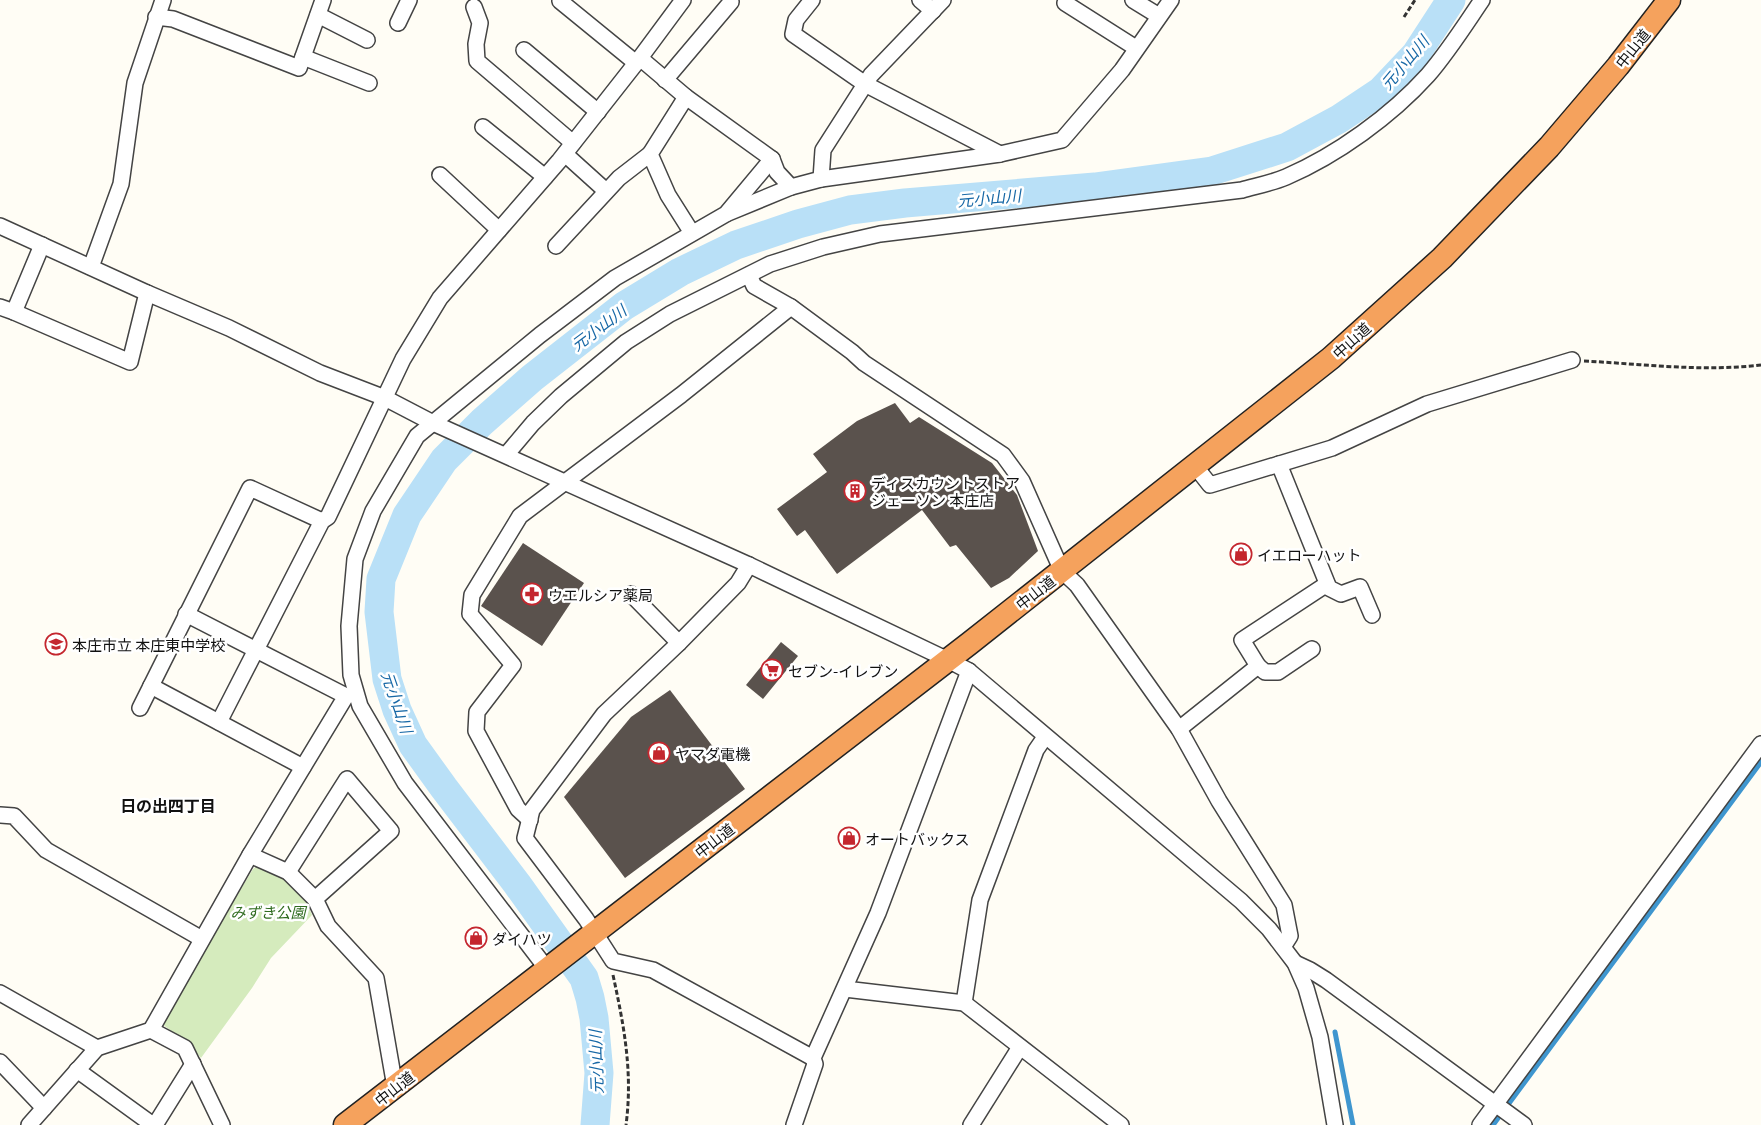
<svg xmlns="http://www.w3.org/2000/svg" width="1761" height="1125" font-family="Georgia,'Noto Sans JP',serif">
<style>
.green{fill:#d5ebbd}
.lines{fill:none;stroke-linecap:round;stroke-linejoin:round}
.stream{stroke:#3f96cf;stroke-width:5}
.river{stroke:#b9e0f7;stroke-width:29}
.building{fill:#5a524d}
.minor-casing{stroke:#444;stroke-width:18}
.highway-casing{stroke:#222;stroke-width:25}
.path{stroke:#333;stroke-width:3;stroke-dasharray:5 2.5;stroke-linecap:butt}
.minor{stroke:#fff;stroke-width:15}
.highway{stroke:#f5a25d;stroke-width:22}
.labels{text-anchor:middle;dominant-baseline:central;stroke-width:5;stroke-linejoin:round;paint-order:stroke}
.street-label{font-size:15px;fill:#111;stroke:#fff}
.poi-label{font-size:15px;fill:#111;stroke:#fff;text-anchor:start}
.park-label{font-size:15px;font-style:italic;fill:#2f6b1f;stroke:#fff}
.water-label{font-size:16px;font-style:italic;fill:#1768a6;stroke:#fff}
.neighbourhood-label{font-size:16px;font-weight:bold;fill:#111;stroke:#fff}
</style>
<rect width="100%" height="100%" fill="#fffdf5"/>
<!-- green -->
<path class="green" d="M 258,865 C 274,870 291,879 302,893 C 307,899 309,908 312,915 L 271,958 L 252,988 L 201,1058 L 190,1045 L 162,1024 L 162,1018 L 253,869 Z"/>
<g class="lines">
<!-- stream -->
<g class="stream">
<polyline points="1335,1032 1353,1125"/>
<polyline points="1493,1125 1761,762"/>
</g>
<!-- river -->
<polyline class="river" points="595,1125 599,1073 594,1018 590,998 584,978 517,884 444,788 413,745 397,710 387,679 379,612 381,579 407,515 444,460 482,422 532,378 624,306 680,272 736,245 798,224 850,210 905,203 1095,187 1212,171 1287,147 1339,119 1381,91 1416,54 1451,0"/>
</g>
<!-- building -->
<g class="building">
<polygon points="895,403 910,423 919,417 992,463 1017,495 1038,551 1009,578 991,588 956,545 950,547 922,510 837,574 805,530 797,536 777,509 827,472 813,454 857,421"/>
<polygon points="523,543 584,583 542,646 481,606"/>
<polygon points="781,642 798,656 763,699 746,685"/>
<polygon points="670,690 745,789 625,878 564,797 631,717"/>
</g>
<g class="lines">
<!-- minor casing -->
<g class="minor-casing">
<g id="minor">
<polyline points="812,0 796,20 793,34 865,84 1000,154"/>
<polyline points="920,0 933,11"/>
<polyline points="1133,0 1159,16"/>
<polyline points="560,1 636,63"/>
<polyline points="1065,3 1136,48"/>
<polyline points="474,7 480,23 476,44 477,61 573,143"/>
<polyline points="318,15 367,40"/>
<polyline points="156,17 173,19 299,68 323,0"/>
<polyline points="398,23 409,0"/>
<polyline points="524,50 598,112"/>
<polyline points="303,57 369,83"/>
<polyline points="640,58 686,97 772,159 777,172 791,187 821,179 823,150 871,75 943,0"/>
<polyline points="665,80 731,2"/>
<polyline points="686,97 650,154 668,195 692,233"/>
<polyline points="483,127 545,177"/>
<polyline points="565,154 606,191"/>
<polyline points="440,175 499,230"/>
<polyline points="821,179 1000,154 1062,140 1122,70 1171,0"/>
<polyline points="728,213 791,187"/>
<polyline points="0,226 147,293 229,328 320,373 385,398 433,423 749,565 948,660 969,671 1241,901 1269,929 1295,963 1306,988 1320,1037 1335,1125"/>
<polyline points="556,246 619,178 650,154"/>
<polyline points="91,267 121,184 135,83 163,0"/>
<polyline points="749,275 754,286 791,307"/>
<polyline points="0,307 14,312 42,245"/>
<polyline points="14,312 130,362 147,293"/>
<path d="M 506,455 L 533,423 L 561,396 L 626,342 L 670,314 L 770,264 L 823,247 L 880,234 L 1242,190 C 1256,186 1272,183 1286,177 C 1337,155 1391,116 1428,75 C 1448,52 1465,25 1482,0"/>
<polyline points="1279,464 1329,588 1341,594 1360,587 1372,615"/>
<polyline points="1195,466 1210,485 1332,448 1427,404 1572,360"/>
<polyline points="749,565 738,583 679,643 604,714 532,810 525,838 586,919 613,961 653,970 813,1058"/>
<polyline points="631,594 679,643"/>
<polyline points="1258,666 1265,672 1278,672 1312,649"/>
<polyline points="151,686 303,767"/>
<polyline points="140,708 250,488 322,521"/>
<polyline points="219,722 322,521 328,517 403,359 440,298 559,161 640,58 683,0"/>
<polyline points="1179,729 1258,666 1242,640 1327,584"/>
<polyline points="0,815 14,816 46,850 202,939"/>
<polyline points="530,820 518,809 476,731 477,712 513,665 470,614 472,595 520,516 681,395 791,307 852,352 864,363 1003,455 1022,481 1062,571 1077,585 1179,729 1219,801 1284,905 1290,936 1283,947"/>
<polyline points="250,855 288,872 315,899 328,926 376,978 395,1087"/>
<polyline points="288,872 347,779 391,831 315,899"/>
<polyline points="1295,963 1310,970 1326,980 1524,1125"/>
<polyline points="547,969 405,783 360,706 351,675 349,626 355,559 373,511 417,436 540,335 615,278 726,214 772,159"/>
<polyline points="845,989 964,1003 1121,1125"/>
<polyline points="0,993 97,1048"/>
<polyline points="964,1003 980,900 1036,750 1045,737"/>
<polyline points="151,1030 185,1048 222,1125"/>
<polyline points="0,1062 44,1108"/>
<polyline points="77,1070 153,1125"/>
<polyline points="29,1125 97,1048 151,1030 250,855 346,696 186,614"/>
<polyline points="155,1125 193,1064"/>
<polyline points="794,1125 815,1064 813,1058 878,913 969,671"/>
<polyline points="971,1125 1020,1047"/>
<polyline points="1480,1125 1761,744"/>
</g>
</g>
<!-- highway casing -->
<g class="highway-casing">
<polyline id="highway" points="345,1125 970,643 1331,358 1442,258 1549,147 1618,66 1669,0"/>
</g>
<!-- path -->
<g class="path">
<polyline points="1404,17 1415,0"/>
<path d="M 1584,361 C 1643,364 1703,372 1761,365"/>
<path d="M 613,975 C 624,1026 633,1072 626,1125"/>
</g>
<!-- minor -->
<use href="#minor" class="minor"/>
<!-- highway -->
<use href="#highway" class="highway"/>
</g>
<!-- icons -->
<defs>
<g id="building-ring" transform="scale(1.125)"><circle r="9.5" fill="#fff" stroke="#c4262e" stroke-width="1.5"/><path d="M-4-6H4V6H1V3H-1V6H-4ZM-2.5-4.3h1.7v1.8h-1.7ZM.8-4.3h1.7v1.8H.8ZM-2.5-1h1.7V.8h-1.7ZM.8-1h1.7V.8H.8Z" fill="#c4262e"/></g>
<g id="shop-ring" transform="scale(1.125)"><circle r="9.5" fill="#fff" stroke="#c4262e" stroke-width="1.5"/><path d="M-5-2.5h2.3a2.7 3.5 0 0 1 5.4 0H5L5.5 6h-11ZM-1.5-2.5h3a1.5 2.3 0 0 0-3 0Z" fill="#c4262e"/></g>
<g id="pharmacy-ring" transform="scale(1.125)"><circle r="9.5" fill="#fff" stroke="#c4262e" stroke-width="1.5"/><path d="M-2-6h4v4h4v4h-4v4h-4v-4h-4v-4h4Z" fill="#c4262e"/></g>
<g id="school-ring" transform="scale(1.125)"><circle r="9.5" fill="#fff" stroke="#c4262e" stroke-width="1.5"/><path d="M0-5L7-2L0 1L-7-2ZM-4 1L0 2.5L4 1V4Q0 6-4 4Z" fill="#c4262e"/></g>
<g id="supermarket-ring" transform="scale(1.125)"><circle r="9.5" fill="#fff" stroke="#c4262e" stroke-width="1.5"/><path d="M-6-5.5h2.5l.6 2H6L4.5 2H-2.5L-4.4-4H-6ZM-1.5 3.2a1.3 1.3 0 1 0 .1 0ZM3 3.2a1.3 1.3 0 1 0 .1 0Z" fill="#c4262e"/></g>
</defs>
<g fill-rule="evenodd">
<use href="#building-ring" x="855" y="491"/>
<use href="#shop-ring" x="1241" y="554"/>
<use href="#pharmacy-ring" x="532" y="594"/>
<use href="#school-ring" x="56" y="644"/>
<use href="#supermarket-ring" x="772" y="670"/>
<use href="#shop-ring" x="659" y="753"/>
<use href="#shop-ring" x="849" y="838"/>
<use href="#shop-ring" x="476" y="938"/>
</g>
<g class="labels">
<!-- street labels -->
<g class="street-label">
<text transform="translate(1632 48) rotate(-51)">中山道</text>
<text transform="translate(1351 340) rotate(-42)">中山道</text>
<text transform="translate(1035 592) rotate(-38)">中山道</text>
<text transform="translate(714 840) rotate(-38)">中山道</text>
<text transform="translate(394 1088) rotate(-38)">中山道</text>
</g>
<!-- poi labels -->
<g class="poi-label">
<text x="871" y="482">ディスカウントストア<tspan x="871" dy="17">ジェーソン 本庄店</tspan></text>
<text x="1257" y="554">イエローハット</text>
<text x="548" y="594">ウエルシア薬局</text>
<text x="72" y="644">本庄市立 本庄東中学校</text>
<text x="788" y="670">セブン-イレブン</text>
<text x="675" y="753">ヤマダ電機</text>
<text x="865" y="838">オートバックス</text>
<text x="492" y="938">ダイハツ</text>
</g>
<!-- park labels -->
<g class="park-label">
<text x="268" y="911">みずき公園</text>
</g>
<!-- water labels -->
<g class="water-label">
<text transform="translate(1404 62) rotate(-50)">元小山川</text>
<text transform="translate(989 197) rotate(-5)">元小山川</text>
<text transform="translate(598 327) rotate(-37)">元小山川</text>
<text transform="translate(398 702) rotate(71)">元小山川</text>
<text transform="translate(595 1062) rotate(-92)">元小山川</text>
</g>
<!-- neighbourhood labels -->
<g class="neighbourhood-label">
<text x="168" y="805">日の出四丁目</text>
</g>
</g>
</svg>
